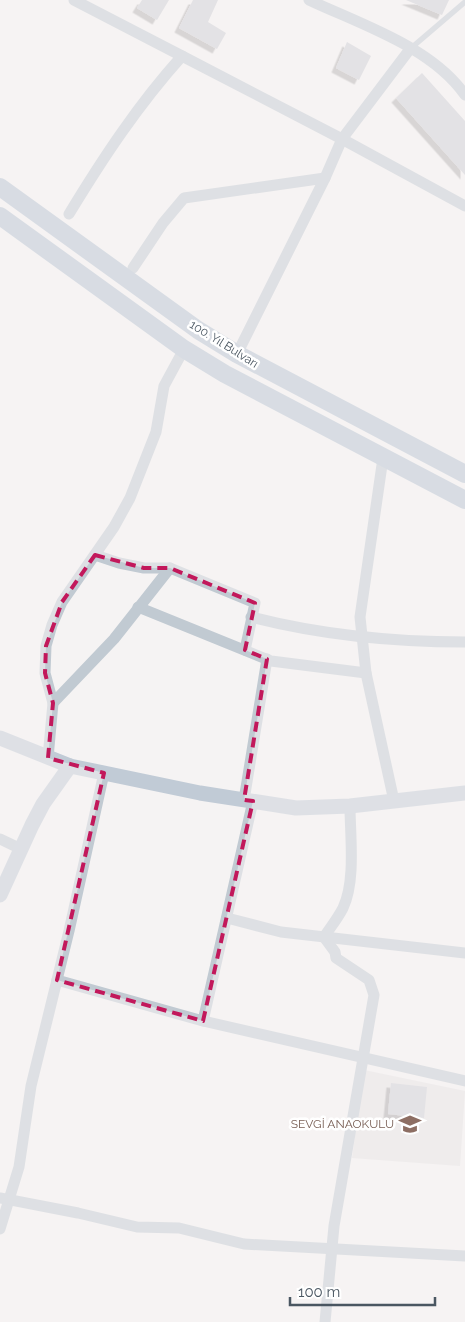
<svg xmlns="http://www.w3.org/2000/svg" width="465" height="1322" font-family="Raleway,sans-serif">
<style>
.education{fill:#e6e4e5}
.building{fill:#cdcfd5;filter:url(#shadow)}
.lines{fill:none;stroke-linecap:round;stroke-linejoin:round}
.lane{stroke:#c1cad2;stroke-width:5.5}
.street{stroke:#c1cad2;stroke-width:11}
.secondary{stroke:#c1cbd6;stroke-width:15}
.primary{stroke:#b3c2d1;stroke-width:18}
.marked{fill:none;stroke:#c2185b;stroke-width:4;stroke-dasharray:10 6;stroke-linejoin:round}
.labels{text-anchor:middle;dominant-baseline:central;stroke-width:5;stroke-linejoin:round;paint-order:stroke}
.street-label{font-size:12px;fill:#4a5661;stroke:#fff}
.education-label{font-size:12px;fill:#785e54;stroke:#fff;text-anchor:end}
</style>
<defs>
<filter id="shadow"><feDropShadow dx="-4.5" dy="4.5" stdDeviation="0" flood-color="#0004"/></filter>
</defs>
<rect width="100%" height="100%" fill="#f5f3f3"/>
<!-- education -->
<polygon class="education" points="364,1070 465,1091 460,1166 352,1158"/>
<!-- building -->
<g class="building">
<polygon points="142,0 169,0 157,20 137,8"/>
<polygon points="193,0 218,0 208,22 226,33 217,49 179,28"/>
<polygon points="406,0 449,0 442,15"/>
<polygon points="347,42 371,56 359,80 336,68"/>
<polygon points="422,73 465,121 465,175 396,98"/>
<polygon points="391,1083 427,1087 424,1118 388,1114"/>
</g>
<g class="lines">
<!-- lane -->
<polyline class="lane" points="410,49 465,2"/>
<!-- street -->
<g class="street">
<path d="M 309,0 C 360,24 432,47 465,95"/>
<polyline points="182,56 342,139 465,206"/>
<path d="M 69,214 C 103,158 138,105 182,56 L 74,0"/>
<polyline points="133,268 163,223 184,198 325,178"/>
<polyline points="237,354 325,178 342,139 410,49"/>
<polyline points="383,458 360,617 366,673 394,801"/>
<polyline points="95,555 119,563 144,568 170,568 255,603 245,650"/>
<polyline points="138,607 271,661 366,673"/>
<path d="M 251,617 C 321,635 393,642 465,642"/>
<polyline points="53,703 114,639 170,568"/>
<polyline points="48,758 53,703 45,673 46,646 52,625 62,602 114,527 130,498 156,432 164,386 184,349"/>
<polyline points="244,800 267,659"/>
<polyline points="0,839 21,849"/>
<polyline points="227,918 281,932 465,953"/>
<polyline points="57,980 203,1021 465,1081"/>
<polyline points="203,1021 253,801"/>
<polyline points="0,1198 78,1213 137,1227 179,1228 244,1244 465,1256"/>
<polyline points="0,1229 19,1167 31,1086 69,931 104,773"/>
<path d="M 325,1322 L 334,1226 L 374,995 L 369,980 L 336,958 L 335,952 L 324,937 C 330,928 338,918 343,908 C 356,881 350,835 350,806"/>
</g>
<!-- secondary -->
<g class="secondary">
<polyline points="0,738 70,766 200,793 296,808 350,806 465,793"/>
<polyline points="0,895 32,825 43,804 70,766"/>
</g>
<!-- primary -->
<g class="primary">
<polyline points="0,187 198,330 237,354 465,474"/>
<polyline points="0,216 184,349 225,374 465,500"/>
</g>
</g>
<!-- marked area -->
<path d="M0 0H465V1322H0ZM 95,555 L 144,568 L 170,568 L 255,603 L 245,650 L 267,659 L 244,800 L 253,801 L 203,1021 L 57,980 L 104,773 L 48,758 L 53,703 L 45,673 L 46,646 L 62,602 Z" fill="#f5f3f3" fill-opacity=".55" fill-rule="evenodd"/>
<path class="marked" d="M 95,555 L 144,568 L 170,568 L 255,603 L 245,650 L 267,659 L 244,800 L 253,801 L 203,1021 L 57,980 L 104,773 L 48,758 L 53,703 L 45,673 L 46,646 L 62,602 Z"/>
<!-- icons -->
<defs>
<g id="school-bare" transform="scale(1.725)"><path d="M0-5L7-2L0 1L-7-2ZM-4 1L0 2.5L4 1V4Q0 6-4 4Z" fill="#8d6e63" stroke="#fff" stroke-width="2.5" paint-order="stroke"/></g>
</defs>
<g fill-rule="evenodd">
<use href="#school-bare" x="410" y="1124"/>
</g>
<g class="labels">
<!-- street labels -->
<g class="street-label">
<text transform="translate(224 344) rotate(32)">100. Yıl Bulvarı</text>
</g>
<!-- education labels -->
<g class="education-label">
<text x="394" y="1124">SEVGİ ANAOKULU</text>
</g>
</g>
<!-- scale -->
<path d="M290 1297v8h145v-8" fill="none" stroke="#4a5661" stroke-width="2.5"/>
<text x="298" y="1297" font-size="15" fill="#4a5661" stroke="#ffffff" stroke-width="4" paint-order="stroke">100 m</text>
</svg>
